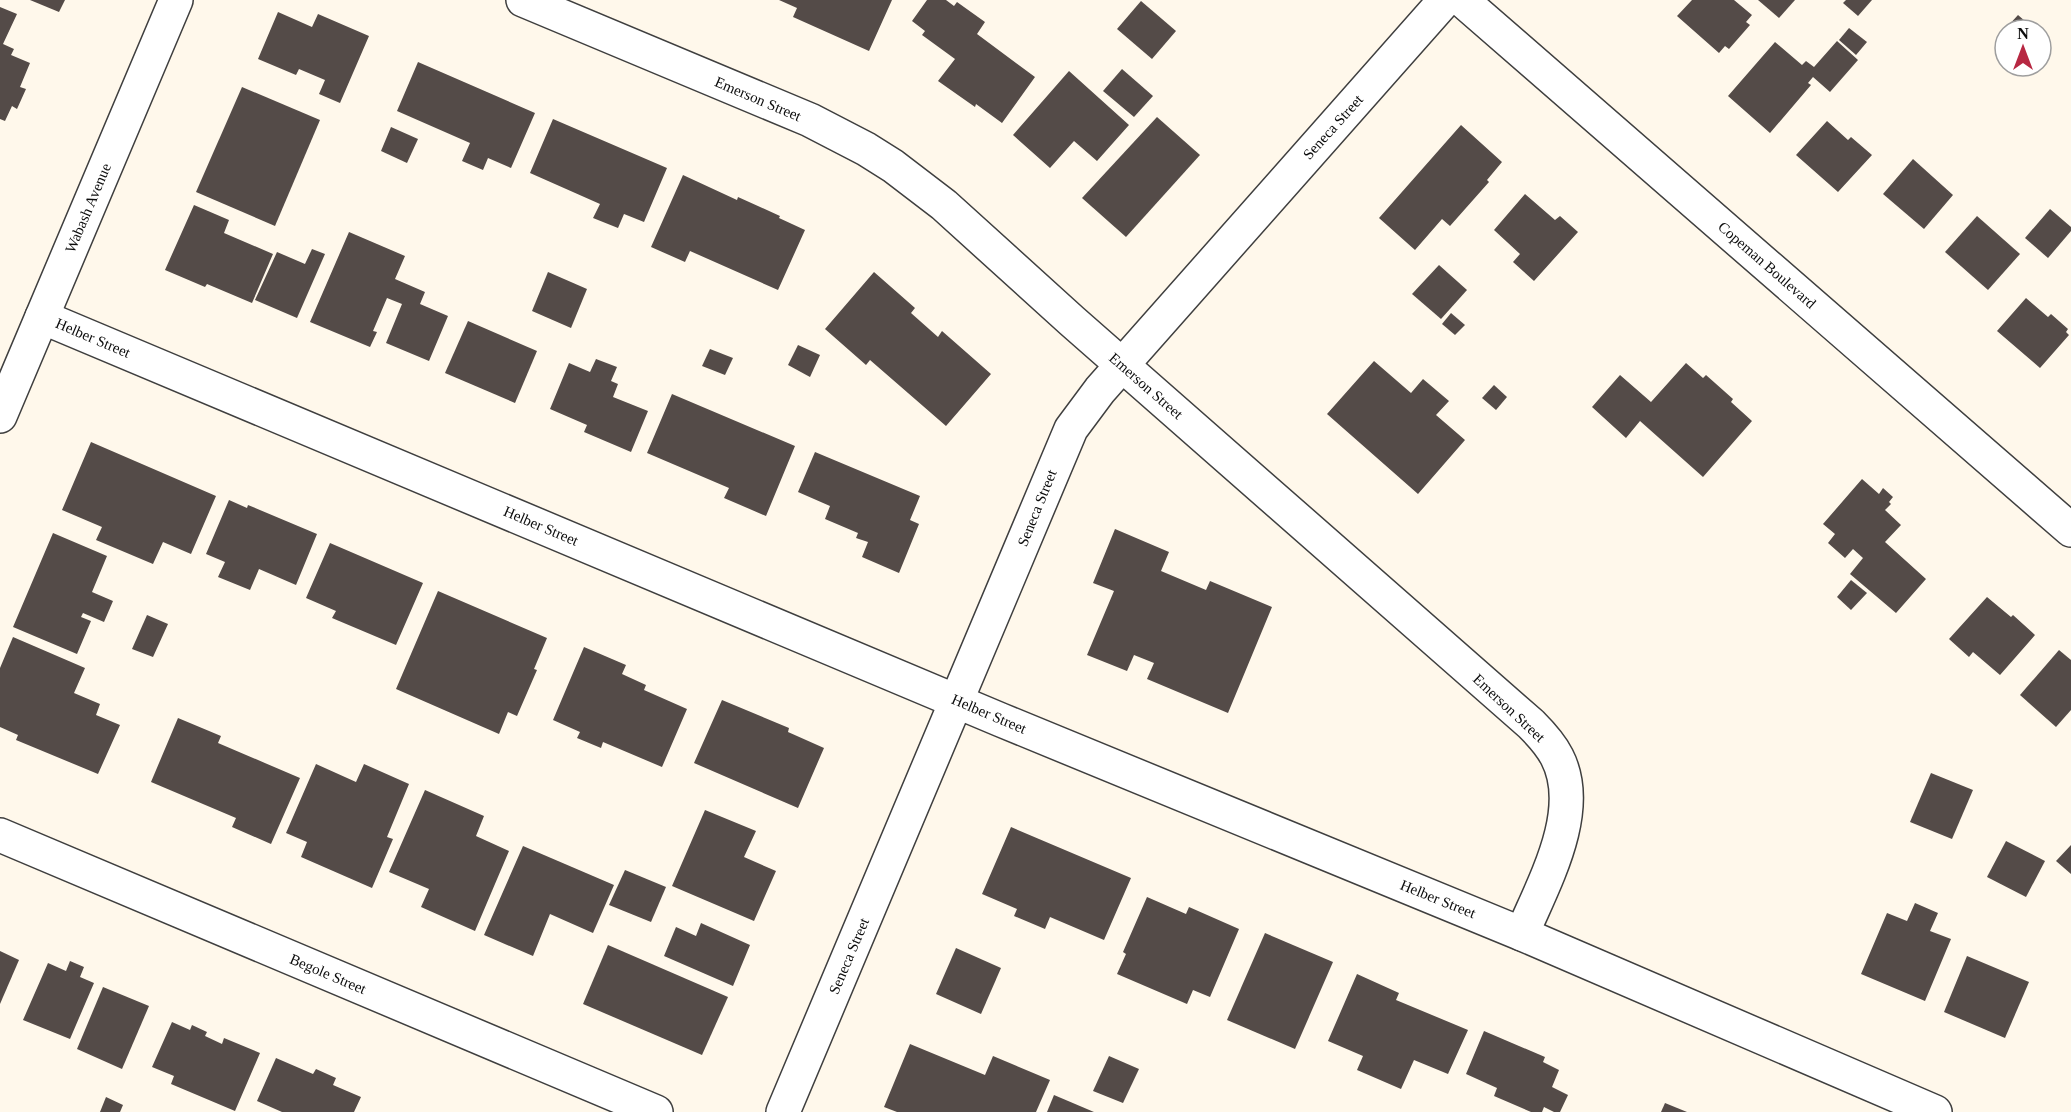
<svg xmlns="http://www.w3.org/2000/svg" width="2071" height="1112" font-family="Georgia,serif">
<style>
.building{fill:#544b48}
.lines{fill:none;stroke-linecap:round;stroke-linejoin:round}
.minor-casing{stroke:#3f3f3f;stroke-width:36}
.minor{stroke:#fff;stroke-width:33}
.labels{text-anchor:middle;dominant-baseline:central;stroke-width:6;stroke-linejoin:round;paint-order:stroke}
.street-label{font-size:15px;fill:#0c0c0c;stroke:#fff}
</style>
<rect width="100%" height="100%" fill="#fff8eb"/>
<!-- building -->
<g class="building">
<polygon points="30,0 65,0 59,12"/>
<polygon points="779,0 892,0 869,51 793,17 797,8"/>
<polygon points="927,0 946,0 954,6 957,2 985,22 977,34 1035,77 1002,123 976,104 975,107 938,81 955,59 922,35 925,31 912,21"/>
<polygon points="1692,0 1734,0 1752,15 1746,22 1750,25 1729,49 1725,46 1719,53 1677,16"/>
<polygon points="1758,0 1795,0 1779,18"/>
<polygon points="1846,0 1872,0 1858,16 1843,3"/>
<polygon points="1141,1 1176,31 1152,59 1117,29"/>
<polygon points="0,7 17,14 3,44 14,49 11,55 30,63 20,87 26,89 17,109 12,106 5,121 0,119"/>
<polygon points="278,12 312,27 318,14 369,36 340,103 319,94 325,80 299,69 296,75 258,59"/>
<polygon points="2018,15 2033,28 2031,30 2005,30 2005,45 1997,38"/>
<polygon points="1849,28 1867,42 1856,55 1839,40"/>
<polygon points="1837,41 1858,60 1830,92 1813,77 1808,83 1811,85 1770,133 1728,96 1775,42 1802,65 1806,61 1814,67"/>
<polygon points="418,62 535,113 511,168 488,158 483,170 462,161 470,143 397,111"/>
<polygon points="1122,69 1153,96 1134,117 1103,91"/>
<polygon points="1069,71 1129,125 1097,161 1074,141 1050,168 1013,135"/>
<polygon points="242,87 320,120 275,226 196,192"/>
<polygon points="1157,117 1200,155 1126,237 1082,198"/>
<polygon points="553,119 667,168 644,222 624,214 618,228 593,218 600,204 530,173"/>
<polygon points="1827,121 1848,140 1851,137 1872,155 1838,192 1796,155"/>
<polygon points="1461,125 1502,162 1487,180 1489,182 1450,226 1442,219 1415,250 1379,218"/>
<polygon points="391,127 418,139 407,163 381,151"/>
<polygon points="1913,159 1953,195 1924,229 1883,194"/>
<polygon points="683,175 737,200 738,197 780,216 779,218 805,230 778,290 690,251 685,262 651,247"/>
<polygon points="1525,194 1555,220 1560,216 1578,232 1534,281 1513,262 1520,254 1494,230"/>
<polygon points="194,205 229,220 224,233 273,254 252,303 207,284 205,287 165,270"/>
<polygon points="2050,209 2071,227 2071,231 2048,258 2025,238"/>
<polygon points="1977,216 2020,254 1988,290 1945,252"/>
<polygon points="349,232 405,256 395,279 425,292 420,304 448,316 429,361 386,343 402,304 387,298 373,331 377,332 370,347 310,322"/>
<polygon points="312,249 325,254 297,318 255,300 277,252 305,264"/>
<polygon points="1439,265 1467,290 1441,319 1412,294"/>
<polygon points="548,272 587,289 571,328 532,311"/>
<polygon points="874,272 915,308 911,313 938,337 942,331 991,374 946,426 870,360 866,365 825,329"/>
<polygon points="2026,298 2048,317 2051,314 2068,329 2066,332 2069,335 2040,368 1997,331"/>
<polygon points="1451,313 1465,325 1455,335 1442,324"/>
<polygon points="468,321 537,351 515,403 445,373"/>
<polygon points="798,345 820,355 810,377 788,365"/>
<polygon points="710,349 733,358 725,375 702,366"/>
<polygon points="596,359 617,367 611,381 618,384 613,397 648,411 631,452 584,432 587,425 550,409 569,363 590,372"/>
<polygon points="1374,361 1411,393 1423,379 1449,401 1436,415 1465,440 1418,494 1327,414"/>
<polygon points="1686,363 1703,378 1706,375 1733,399 1731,402 1752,421 1703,477 1640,421 1626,438 1592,407 1620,375 1651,402"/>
<polygon points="1494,385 1507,397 1496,410 1482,398"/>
<polygon points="672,394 795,446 766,516 724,498 729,488 647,453"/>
<polygon points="91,442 216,496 191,554 163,542 153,564 96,540 102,527 62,510"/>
<polygon points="815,452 920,496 910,520 919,524 899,573 862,557 868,542 856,538 858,533 825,519 830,506 798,492"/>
<polygon points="1862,479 1879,494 1883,488 1893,497 1889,502 1891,504 1885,510 1901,525 1885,542 1926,579 1896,613 1850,574 1863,558 1853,549 1845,558 1828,543 1835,534 1823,524"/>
<polygon points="229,500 247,508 248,505 317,534 296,585 259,569 250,590 218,577 225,562 206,554"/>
<polygon points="1115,529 1169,552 1161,571 1206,590 1210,581 1272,607 1228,713 1147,679 1154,663 1134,655 1127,671 1087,655 1114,591 1093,583"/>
<polygon points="53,533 107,556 92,592 113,601 104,622 83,613 81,617 91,621 77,654 13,627"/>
<polygon points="330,543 423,583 396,645 332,618 336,611 306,598"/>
<polygon points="1851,580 1867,593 1851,610 1837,597"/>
<polygon points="438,591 547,638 534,669 537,670 517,716 508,712 499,734 396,689"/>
<polygon points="1987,597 2011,617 2013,615 2035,635 2000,675 1973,652 1969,657 1949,639"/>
<polygon points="147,615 168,624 153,657 132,649"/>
<polygon points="13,637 85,668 74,693 100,704 96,715 120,725 98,774 16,740 18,735 0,727 0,668"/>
<polygon points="584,647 626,665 622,674 646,685 644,690 687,709 662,767 603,742 601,748 577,738 580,732 553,720"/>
<polygon points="2059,650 2071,660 2071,710 2056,727 2020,695"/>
<polygon points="722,700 789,728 788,732 824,748 798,808 694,763"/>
<polygon points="178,718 221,736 218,743 300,778 271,844 232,827 236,818 151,782"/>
<polygon points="316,764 356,782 364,764 409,784 387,837 393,839 372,888 301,857 307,842 286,833"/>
<polygon points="1931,773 1973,790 1952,839 1910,822"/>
<polygon points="425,790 484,816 476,836 509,851 475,931 421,907 429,889 389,872"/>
<polygon points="705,810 756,831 744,857 776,871 754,921 672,886"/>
<polygon points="1011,827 1131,878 1104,940 1050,917 1045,929 1014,916 1017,909 982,894"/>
<polygon points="2006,841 2045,861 2026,897 1987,877"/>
<polygon points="2071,845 2071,874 2056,861"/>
<polygon points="523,846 614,885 593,933 550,914 533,956 484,935"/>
<polygon points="625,870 666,887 651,922 609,905"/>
<polygon points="1147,897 1186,914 1189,907 1239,929 1210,997 1193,990 1187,1004 1117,974 1126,954 1123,952"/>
<polygon points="1915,903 1938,913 1930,931 1951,939 1925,1001 1861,974 1887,913 1907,921"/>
<polygon points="701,923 750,945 733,986 664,956 676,927 696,936"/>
<polygon points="1265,933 1333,962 1295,1049 1227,1020"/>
<polygon points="608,945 728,997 702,1055 583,1004"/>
<polygon points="956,948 1001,968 981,1014 936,994"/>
<polygon points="0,951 19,960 0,1004"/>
<polygon points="1967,956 2029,982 2005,1038 1944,1012"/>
<polygon points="70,961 84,967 80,977 94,983 70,1039 23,1020 48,963 66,971"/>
<polygon points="1357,974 1399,993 1396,1000 1468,1030 1448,1074 1414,1060 1401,1089 1357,1070 1363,1056 1328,1041"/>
<polygon points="103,987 149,1006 122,1069 77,1049"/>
<polygon points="172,1022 190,1030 192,1025 207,1032 205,1036 222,1044 224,1038 260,1053 235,1111 171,1084 174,1076 152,1067"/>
<polygon points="1484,1031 1545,1057 1543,1062 1559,1070 1552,1087 1568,1095 1560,1112 1554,1112 1544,1107 1542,1112 1531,1112 1494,1096 1497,1088 1466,1074"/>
<polygon points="910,1044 985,1075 993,1056 1050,1080 1036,1112 897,1112 884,1107"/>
<polygon points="1109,1056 1139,1069 1123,1103 1093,1091"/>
<polygon points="276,1058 313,1074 316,1069 336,1078 333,1085 361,1097 354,1112 282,1112 257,1101"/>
<polygon points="1054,1095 1094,1112 1047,1112"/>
<polygon points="106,1097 123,1105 120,1112 100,1112"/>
<polygon points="1665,1103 1687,1112 1661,1112"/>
</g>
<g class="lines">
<!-- minor casing -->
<g class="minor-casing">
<g id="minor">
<path d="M 523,0 L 810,120 L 866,149 L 893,166 L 944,205 L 1072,321 L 1531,724 C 1541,734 1551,745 1557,757 C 1585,811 1543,884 1522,934"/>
<polyline points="1462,0 2071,530"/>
<polyline points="42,317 1001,720 1522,934 1935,1112"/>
<polyline points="0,416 176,0"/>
<polyline points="0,835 656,1112"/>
<polyline points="783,1112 1071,429 1100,390 1445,0"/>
</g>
</g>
<!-- minor -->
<use href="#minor" class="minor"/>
</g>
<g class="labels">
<!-- street labels -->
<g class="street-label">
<text transform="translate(758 99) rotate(23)">Emerson Street</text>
<text transform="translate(1333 127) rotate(-48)">Seneca Street</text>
<text transform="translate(88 208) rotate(-67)">Wabash Avenue</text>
<text transform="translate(1767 265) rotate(41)">Copeman Boulevard</text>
<text transform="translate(93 338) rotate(23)">Helber Street</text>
<text transform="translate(1146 386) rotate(41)">Emerson Street</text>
<text transform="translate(1037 508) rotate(-68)">Seneca Street</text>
<text transform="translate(541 526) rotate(23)">Helber Street</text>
<text transform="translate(1509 708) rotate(43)">Emerson Street</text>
<text transform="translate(989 714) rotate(23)">Helber Street</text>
<text transform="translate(1438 899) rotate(22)">Helber Street</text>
<text transform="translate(849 956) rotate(-67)">Seneca Street</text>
<text transform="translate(328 974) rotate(23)">Begole Street</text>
</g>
</g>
<!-- north arrow -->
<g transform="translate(2023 48)"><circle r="28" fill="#ffffff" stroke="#9e9e9e" stroke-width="1.5"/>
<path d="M0-4.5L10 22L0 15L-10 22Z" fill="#b72842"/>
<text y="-9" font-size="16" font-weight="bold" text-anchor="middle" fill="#0c0c0c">N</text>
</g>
</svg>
